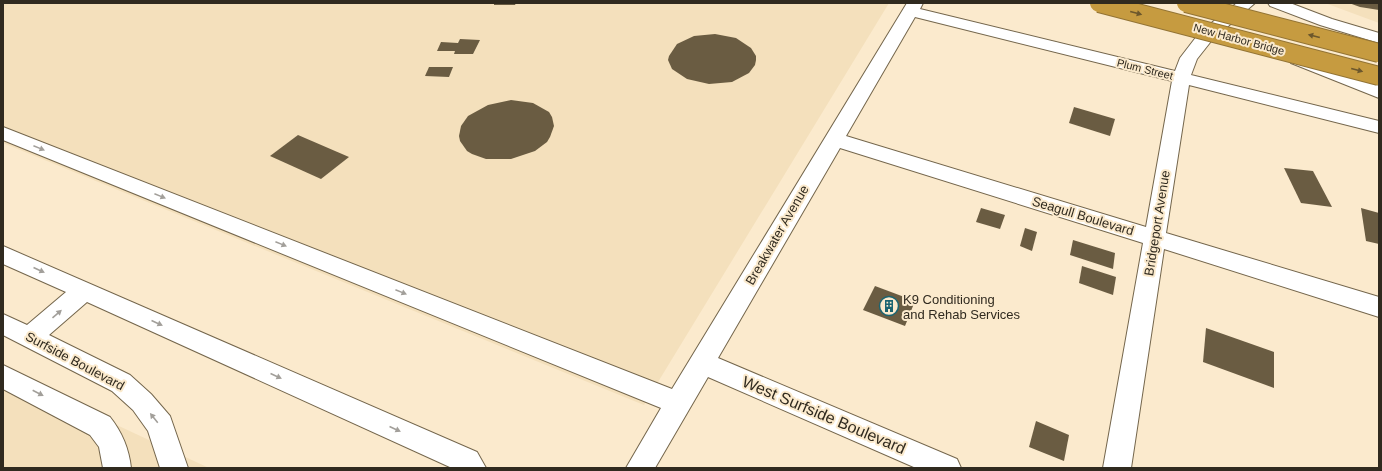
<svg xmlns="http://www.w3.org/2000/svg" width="1382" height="471" font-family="Arial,sans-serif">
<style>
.built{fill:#f4e0bc}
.building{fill:#6a5c42}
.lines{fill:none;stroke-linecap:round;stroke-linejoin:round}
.minor-casing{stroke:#74664c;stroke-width:2}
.minor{fill:#fff;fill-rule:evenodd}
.highway-bridge-casing{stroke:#927334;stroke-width:20;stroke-linecap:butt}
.highway-bridge{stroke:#c69b40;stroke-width:18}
.oneway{fill:#6c572c}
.oneway2{fill:#a29f9a}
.labels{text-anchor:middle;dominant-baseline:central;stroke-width:4;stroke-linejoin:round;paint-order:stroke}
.far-street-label{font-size:11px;fill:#302a1f;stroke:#fbeacd}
.street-label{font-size:13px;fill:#302a1f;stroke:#fbeacd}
.poi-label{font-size:13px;fill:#302a1f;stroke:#fbeacd;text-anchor:start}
.near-street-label{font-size:16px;fill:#302a1f;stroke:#fbeacd}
</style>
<rect width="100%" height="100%" fill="#fbeacd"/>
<!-- built -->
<g class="built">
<polygon points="3,3 889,3 644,405 3,143"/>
<polygon points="1325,3 1379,3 1379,23"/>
<polygon points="3,372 209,468 3,468"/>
</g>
<!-- building -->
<g class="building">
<polygon points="494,3 516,3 515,5 494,5"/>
<polygon points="1349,3 1379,3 1379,10 1360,7"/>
<polygon points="715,34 736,38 751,48 756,56 756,60 755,65 749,73 732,82 709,84 687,79 672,69 668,60 669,56 677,44 694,36"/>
<polygon points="460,39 480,40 473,54 454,54 455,51 437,51 441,42 458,43"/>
<polygon points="429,67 453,67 449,77 425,76"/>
<polygon points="511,100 533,103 549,112 552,117 554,126 550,137 547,142 535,151 511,159 486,159 472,154 467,151 460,141 459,136 461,126 468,116 488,105"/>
<polygon points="1074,107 1115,119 1110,136 1069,123"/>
<polygon points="298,135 349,157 321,179 270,156"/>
<polygon points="1284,168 1313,171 1332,207 1301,203"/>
<polygon points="981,208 1005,215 1000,229 976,222"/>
<polygon points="1361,208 1379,213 1379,244 1366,241"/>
<polygon points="1025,228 1037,232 1032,251 1020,246"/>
<polygon points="1073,240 1115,253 1113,269 1070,255"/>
<polygon points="1082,266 1116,277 1113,295 1079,283"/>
<polygon points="875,286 915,301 905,326 863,310"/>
<polygon points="1206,328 1274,352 1274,388 1203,362"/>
<polygon points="1036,421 1069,435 1064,461 1029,447"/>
</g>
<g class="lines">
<!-- minor casing -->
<g class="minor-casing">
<g id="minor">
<path d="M 907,3 L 923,3 L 920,9 L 1175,71 L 1180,58 L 1200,32 L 1237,3 L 1255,3 L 1212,40 L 1197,59 L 1191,75 L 1379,121 L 1379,133 L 1189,85 L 1166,233 L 1379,297 L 1379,317 L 1164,249 L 1131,468 L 1103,468 L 1143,243 L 840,148 L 718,358 L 957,459 L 961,468 L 916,468 L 708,377 L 655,468 L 626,468 L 661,408 L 3,140 L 3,127 L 672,389 ZM 915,17 L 1172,81 L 1146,227 L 846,136 Z"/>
<polygon points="1268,3 1290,3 1332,19 1379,33 1379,43 1320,25 1270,6"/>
<polygon points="1297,54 1379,86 1379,98 1291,63 1288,59 1291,55"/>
<polygon points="3,246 477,452 486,468 452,468 87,302 49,335 130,375 151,394 170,416 188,468 160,468 148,431 133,410 112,391 3,335 3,314 27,325 66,292 3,264"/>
<path d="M 3,365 L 110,417 C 122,432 129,449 131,468 L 103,468 L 99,447 L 90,435 L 3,389 Z"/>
</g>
</g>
<!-- minor -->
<use href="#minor" class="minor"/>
<!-- highway-bridge casing -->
<g class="highway-bridge-casing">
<g id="highway-bridge">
<polyline points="1099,3 1379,76"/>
<polyline points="1186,3 1379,53"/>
</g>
</g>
<!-- highway-bridge -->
<use href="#highway-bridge" class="highway-bridge"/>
</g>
<!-- one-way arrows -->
<defs><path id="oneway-solid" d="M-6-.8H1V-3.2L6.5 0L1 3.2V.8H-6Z"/></defs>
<g class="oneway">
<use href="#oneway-solid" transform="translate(1136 13) rotate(15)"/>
<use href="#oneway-solid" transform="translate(1314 36) rotate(-166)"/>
<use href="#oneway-solid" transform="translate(1357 70) rotate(15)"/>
</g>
<g class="oneway2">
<use href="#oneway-solid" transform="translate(39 148) rotate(22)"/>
<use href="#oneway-solid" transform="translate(160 196) rotate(22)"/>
<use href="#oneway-solid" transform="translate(281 244) rotate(22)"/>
<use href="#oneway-solid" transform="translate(39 270) rotate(24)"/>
<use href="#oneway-solid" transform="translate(401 292) rotate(22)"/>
<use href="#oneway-solid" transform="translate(57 314) rotate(-41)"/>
<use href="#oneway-solid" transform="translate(157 323) rotate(24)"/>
<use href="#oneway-solid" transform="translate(276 376) rotate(24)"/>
<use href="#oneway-solid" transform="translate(38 393) rotate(27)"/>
<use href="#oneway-solid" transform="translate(154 418) rotate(-129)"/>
<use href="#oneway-solid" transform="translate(395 429) rotate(24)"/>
</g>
<!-- icons -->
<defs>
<g id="building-ring" transform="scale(1)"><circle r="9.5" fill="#fbeacd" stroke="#1b6471" stroke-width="1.5"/><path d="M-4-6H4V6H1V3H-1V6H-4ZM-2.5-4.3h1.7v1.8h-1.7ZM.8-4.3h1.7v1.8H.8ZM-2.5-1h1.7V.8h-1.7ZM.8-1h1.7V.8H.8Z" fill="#1b6471"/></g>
</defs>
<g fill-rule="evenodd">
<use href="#building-ring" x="889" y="306"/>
</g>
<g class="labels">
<!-- far-street labels -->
<g class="far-street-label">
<text transform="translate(1239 39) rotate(15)">New Harbor Bridge</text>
<text transform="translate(1145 69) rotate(14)">Plum Street</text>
</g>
<!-- street labels -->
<g class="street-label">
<text transform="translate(1083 216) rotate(17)">Seagull Boulevard</text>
<text transform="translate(1157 223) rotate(-81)">Bridgeport Avenue</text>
<text transform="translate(777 235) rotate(-60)">Breakwater Avenue</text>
<text transform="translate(75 361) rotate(28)">Surfside Boulevard</text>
</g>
<!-- poi labels -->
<g class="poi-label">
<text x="903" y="299">K9 Conditioning<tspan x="903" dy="15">and Rehab Services</tspan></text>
</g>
<!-- near-street labels -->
<g class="near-street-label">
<text transform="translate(824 415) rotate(23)">West Surfside Boulevard</text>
</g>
</g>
<!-- border -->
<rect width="1382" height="471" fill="none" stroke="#302a1f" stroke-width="8"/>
</svg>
